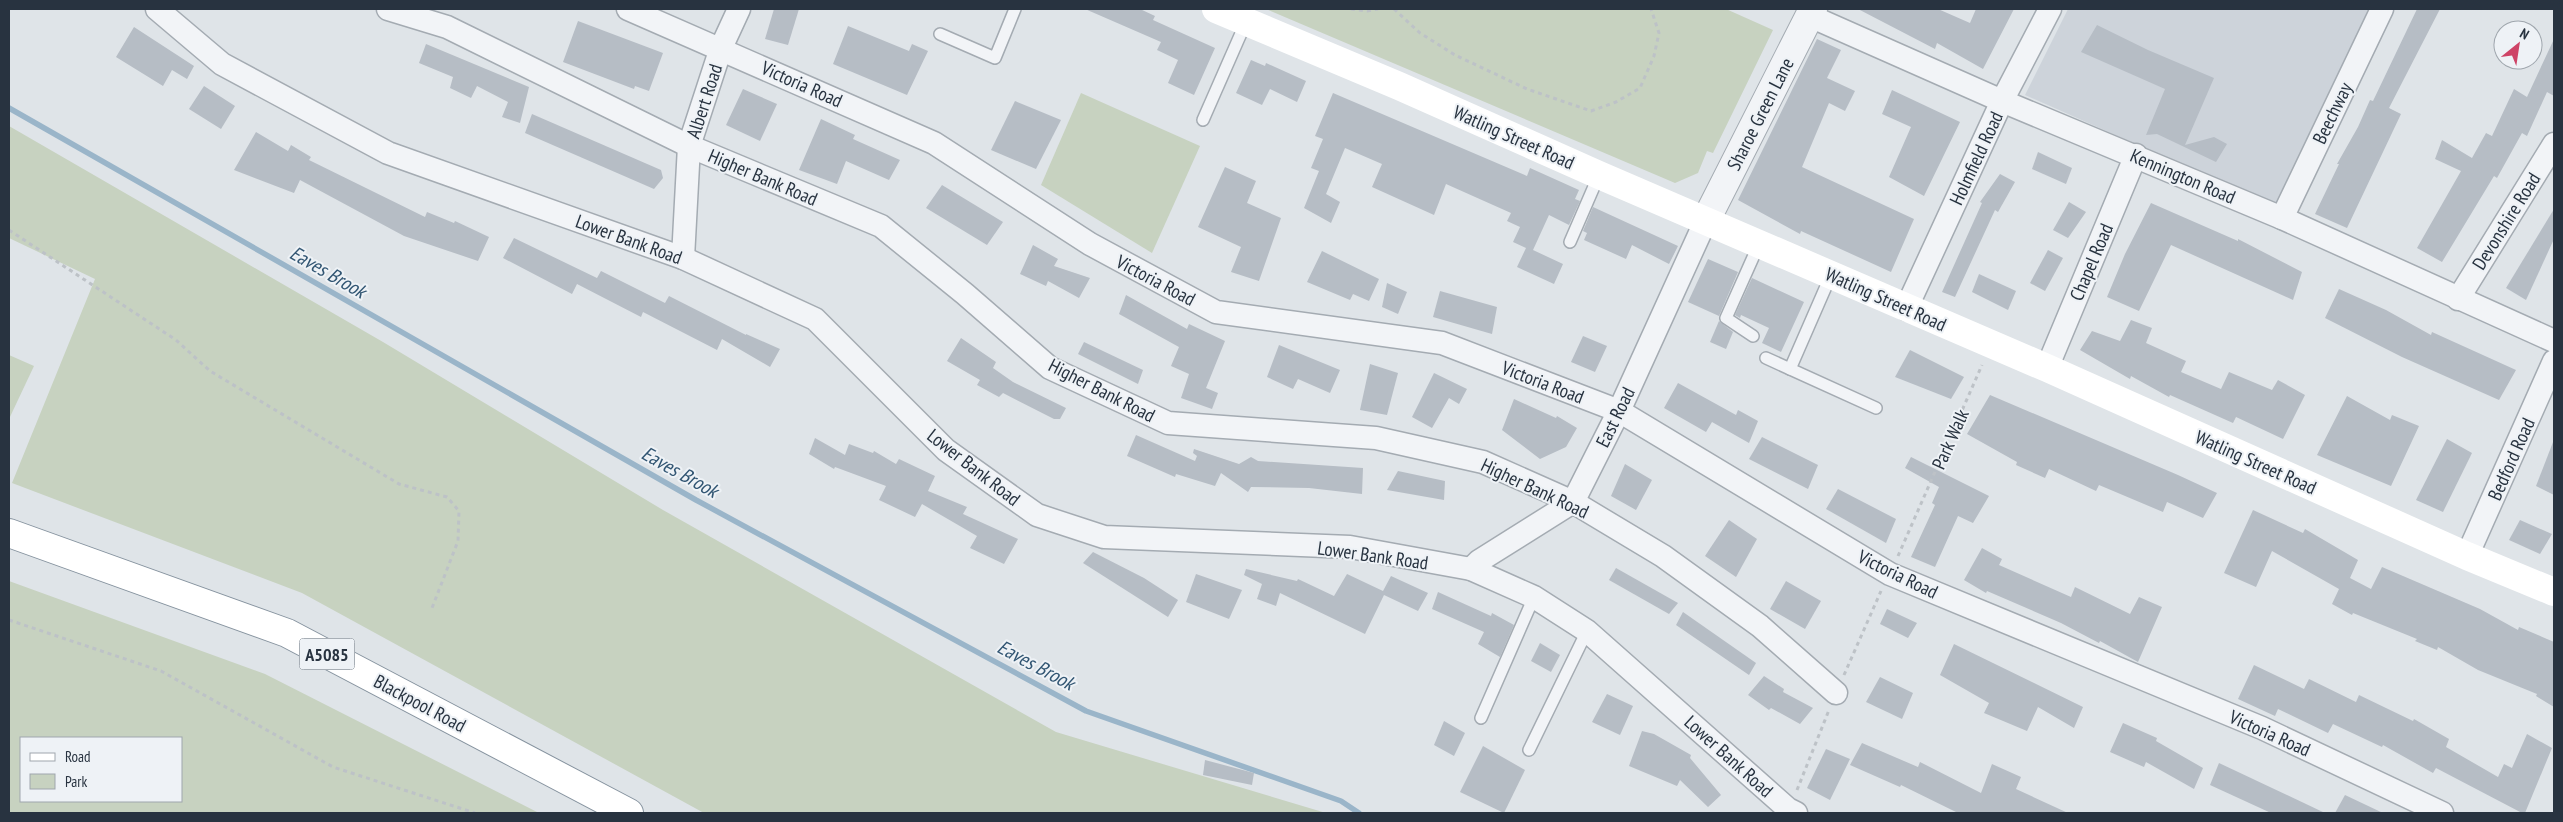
<svg xmlns="http://www.w3.org/2000/svg" width="2563" height="822" font-family="'PT Sans Narrow',sans-serif">
<style>
.built{fill:#cdd3da}
.green{fill:#c7d2c0;fill-rule:evenodd}
.lines{fill:none;stroke-linecap:round;stroke-linejoin:round}
.stream{stroke:#9ab5c9;stroke-width:5.5}
.building{fill:#b6bdc5}
.service-casing{stroke:#a4abb2;stroke-width:14}
.minor-casing{stroke:#a4abb2;stroke-width:25}
.tertiary-casing{stroke:#a4abb2;stroke-width:30}
.trunk-casing{stroke:#86939f;stroke-width:30}
.path{stroke:#bdc2c7;stroke-width:3;stroke-dasharray:4 4;stroke-linecap:butt}
.service{stroke:#f2f4f7;stroke-width:11}
.minor{stroke:#f2f4f7;stroke-width:22}
.tertiary{stroke:#f2f4f7;stroke-width:28}
.secondary{stroke:#fff;stroke-width:28}
.trunk{stroke:#fff;stroke-width:28}
.labels{text-anchor:middle;dominant-baseline:central;stroke-width:4;stroke-linejoin:round;paint-order:stroke}
.shield{fill:#eef2f6;stroke:#636c77;stroke-width:1}
.shield-label{font-size:18px;font-weight:bold;fill:#283340}
.street-label{font-size:19px;fill:#283340;stroke:#eef2f6}
.water-label{font-size:20px;font-style:italic;fill:#325673;stroke:#eef2f6}
</style>
<rect width="100%" height="100%" fill="#dfe4e8"/>
<!-- built -->
<polygon class="built" points="2068,9 2379,9 2280,208 2025,95"/>
<!-- green -->
<g class="green">
<polygon points="1266,9 1726,9 1773,30 1713,153 1707,151 1698,173 1675,183"/>
<polygon points="1081,93 1200,146 1152,253 1041,185"/>
<polygon points="9,126 383,342 663,510 1056,732 1326,813 704,813 302,593 12,483 95,279 9,238"/>
<polygon points="9,355 34,366 9,419"/>
<path d="M 9,581 L 265,674 L 539,813 L 9,813 ZM 21,738 L 181,738 L 181,801 L 21,801 Z"/>
</g>
<g class="lines">
<!-- stream -->
<polyline class="stream" points="9,108 696,500 1086,711 1341,801 1359,813"/>
</g>
<!-- building -->
<g class="building">
<polygon points="774,9 799,9 788,45 765,39"/>
<polygon points="1085,9 1140,9 1155,16 1153,20 1215,48 1194,95 1168,83 1178,60 1157,50 1161,42"/>
<polygon points="1858,9 1938,9 1970,23 1976,9 2014,9 1983,69 1937,43 1935,49"/>
<polygon points="2417,9 2440,9 2389,108 2401,114 2347,228 2315,214 2339,164 2337,164 2358,127 2370,100 2373,101"/>
<polygon points="578,21 663,53 649,91 635,86 634,89 563,62"/>
<polygon points="2097,25 2148,50 2214,78 2185,145 2214,137 2227,144 2216,162 2157,134 2146,135 2165,89 2081,52"/>
<polygon points="848,26 909,51 912,44 928,51 907,95 833,64"/>
<polygon points="134,27 194,66 187,79 172,70 163,86 116,57"/>
<polygon points="1817,39 1841,50 1827,78 1855,91 1845,111 1829,103 1802,167 1914,219 1891,272 1801,231 1800,234 1738,200"/>
<polygon points="2554,39 2554,96 2547,92 2527,136 2522,133 2497,178 2494,176 2442,262 2417,248 2461,171 2435,159 2442,140 2472,158 2486,133 2492,136 2514,89 2527,97"/>
<polygon points="426,44 529,87 520,123 502,117 508,102 477,86 471,98 450,88 453,77 419,63"/>
<polygon points="1251,60 1265,66 1266,63 1306,81 1297,102 1270,89 1262,105 1236,93"/>
<polygon points="204,86 235,106 221,129 189,109"/>
<polygon points="743,89 777,104 760,141 726,125"/>
<polygon points="1892,90 1960,122 1924,196 1889,177 1911,127 1882,114"/>
<polygon points="1333,93 1527,176 1530,168 1579,190 1575,199 1580,201 1569,225 1549,215 1533,250 1563,264 1554,284 1517,267 1526,248 1513,242 1520,227 1507,221 1511,213 1446,184 1434,215 1372,187 1382,164 1345,148 1326,194 1340,202 1331,223 1304,208 1319,171 1311,168 1323,139 1315,136"/>
<polygon points="1015,101 1061,120 1036,169 991,150"/>
<polygon points="532,114 661,170 663,178 654,189 525,133"/>
<polygon points="821,119 855,135 853,139 900,160 889,180 846,161 837,184 799,170"/>
<polygon points="256,132 288,151 291,145 311,157 309,160 425,217 427,212 454,223 455,221 489,237 478,261 404,236 300,180 294,193 234,170"/>
<polygon points="2038,152 2072,168 2066,184 2032,169"/>
<polygon points="1225,167 1256,181 1247,203 1281,218 1259,281 1231,272 1241,247 1198,227"/>
<polygon points="2000,174 2015,182 1998,212 1995,210 1955,297 1942,292 1982,203 1980,202"/>
<polygon points="942,185 1003,222 987,245 926,208"/>
<polygon points="2069,202 2086,212 2068,238 2053,230"/>
<polygon points="2151,203 2238,241 2238,239 2302,272 2293,300 2171,245 2139,311 2107,297 2125,254"/>
<polygon points="1593,207 1678,246 1669,264 1632,245 1626,259 1584,240 1587,233 1583,231"/>
<polygon points="2554,209 2554,239 2526,300 2506,288"/>
<polygon points="514,238 597,278 601,271 665,303 669,296 746,335 746,334 780,349 770,367 722,339 717,350 643,312 641,317 577,284 572,294 503,258"/>
<polygon points="1033,245 1058,259 1054,266 1090,278 1079,298 1048,281 1046,286 1020,274"/>
<polygon points="2048,250 2063,258 2045,291 2030,283"/>
<polygon points="1322,251 1379,279 1369,301 1353,294 1350,300 1307,282"/>
<polygon points="1708,259 1738,272 1719,316 1688,302"/>
<polygon points="1979,274 2016,291 2008,310 1972,292"/>
<polygon points="1752,278 1804,302 1781,352 1762,343 1769,328 1741,315 1740,318 1735,315"/>
<polygon points="1387,283 1407,292 1398,314 1382,307"/>
<polygon points="2339,289 2386,310 2431,335 2432,332 2516,370 2499,400 2402,357 2325,318"/>
<polygon points="1440,291 1497,307 1492,334 1433,317"/>
<polygon points="1126,295 1187,329 1189,324 1225,341 1206,388 1218,393 1212,409 1181,398 1189,374 1171,366 1179,347 1119,314"/>
<polygon points="2131,320 2152,328 2146,343 2186,361 2181,372 2221,389 2229,372 2272,390 2278,380 2305,395 2283,439 2236,417 2233,423 2170,395 2169,397 2131,376 2130,379 2080,350 2092,331 2120,341"/>
<polygon points="1719,321 1733,332 1726,349 1710,342"/>
<polygon points="1583,336 1607,346 1595,372 1571,362"/>
<polygon points="961,338 996,362 993,368 1013,382 1066,408 1060,419 1054,419 1003,393 999,397 977,385 980,380 947,361"/>
<polygon points="1084,342 1143,370 1138,384 1078,354"/>
<polygon points="1279,345 1340,370 1330,393 1298,379 1293,389 1267,377"/>
<polygon points="1910,350 1964,377 1951,399 1895,377"/>
<polygon points="1370,364 1398,373 1387,415 1360,410"/>
<polygon points="1434,373 1467,389 1459,404 1449,398 1432,428 1412,417"/>
<polygon points="1678,383 1736,415 1738,410 1758,421 1749,443 1712,422 1706,432 1664,408"/>
<polygon points="1990,395 2178,475 2217,493 2203,518 2167,502 2163,512 2099,485 2096,491 2049,469 2045,478 2016,465 2017,462 1967,434"/>
<polygon points="2347,396 2390,420 2392,415 2419,426 2391,486 2317,455"/>
<polygon points="1514,399 1556,418 1557,416 1577,428 1566,447 1540,459 1502,430"/>
<polygon points="1136,435 1195,461 1197,456 1193,453 1194,449 1239,464 1251,457 1258,461 1363,468 1362,494 1309,488 1251,487 1248,492 1221,473 1215,486 1176,474 1175,477 1127,456"/>
<polygon points="1762,437 1818,465 1808,489 1749,459"/>
<polygon points="815,438 845,455 849,444 873,453 874,451 896,464 899,459 935,476 928,491 967,507 963,514 1018,539 1004,564 970,548 977,536 922,504 915,517 879,500 886,486 835,467 834,469 809,454"/>
<polygon points="2447,439 2472,453 2443,512 2416,500"/>
<polygon points="2553,442 2554,442 2554,495 2536,486"/>
<polygon points="1911,457 1989,496 1973,523 1958,516 1935,567 1911,557 1935,505 1932,503 1939,487 1905,468"/>
<polygon points="1625,464 1652,480 1636,510 1611,496"/>
<polygon points="1398,471 1445,481 1444,500 1387,490"/>
<polygon points="1838,489 1896,519 1886,543 1826,509"/>
<polygon points="2253,510 2303,533 2305,529 2358,560 2350,578 2371,589 2382,567 2480,609 2518,630 2519,627 2554,642 2554,707 2536,696 2537,694 2478,670 2438,647 2437,650 2415,641 2417,639 2353,613 2352,615 2332,604 2339,589 2272,551 2256,587 2224,573"/>
<polygon points="1729,520 1757,539 1736,577 1705,556"/>
<polygon points="2520,520 2552,534 2540,554 2509,540"/>
<polygon points="1982,548 2002,559 1999,565 2071,597 2075,587 2130,614 2139,597 2162,607 2138,662 2100,641 2099,643 2061,623 1987,591 1986,593 1964,580"/>
<polygon points="1093,552 1144,578 1178,600 1168,617 1083,563"/>
<polygon points="1616,568 1678,603 1669,614 1609,580"/>
<polygon points="1246,569 1297,581 1298,579 1334,596 1347,574 1383,591 1391,576 1428,593 1418,611 1384,595 1365,634 1280,593 1276,606 1257,599 1262,584 1244,575"/>
<polygon points="1196,574 1242,590 1229,619 1186,602"/>
<polygon points="1786,581 1821,601 1805,629 1770,609"/>
<polygon points="1438,592 1491,616 1492,613 1514,625 1500,657 1478,644 1484,632 1432,609"/>
<polygon points="1887,609 1917,623 1908,638 1880,624"/>
<polygon points="1683,612 1756,663 1749,675 1676,625"/>
<polygon points="1540,643 1560,655 1551,672 1531,661"/>
<polygon points="1954,644 2083,707 2074,728 2038,707 2027,731 1984,713 1989,703 1940,675"/>
<polygon points="2254,665 2304,689 2309,679 2356,702 2359,695 2413,721 2414,719 2449,739 2446,747 2498,777 2504,764 2512,768 2527,734 2552,748 2525,813 2522,813 2436,768 2433,773 2383,745 2382,747 2333,724 2328,733 2278,709 2275,716 2238,699"/>
<polygon points="1764,676 1784,689 1783,692 1813,708 1800,724 1771,708 1769,710 1748,695"/>
<polygon points="1880,677 1913,693 1902,719 1866,702"/>
<polygon points="1607,694 1633,706 1620,735 1592,722"/>
<polygon points="1444,721 1465,733 1454,756 1434,745"/>
<polygon points="2123,723 2157,738 2156,741 2203,768 2194,789 2146,762 2144,767 2110,752"/>
<polygon points="1642,731 1654,734 1691,755 1690,758 1721,795 1708,807 1680,780 1677,786 1629,766"/>
<polygon points="1862,743 1918,767 1920,762 1981,793 1992,764 2021,777 2016,789 2068,813 1958,813 1901,785 1900,787 1850,765"/>
<polygon points="1483,746 1525,770 1504,813 1460,792"/>
<polygon points="1826,749 1850,759 1830,800 1807,788"/>
<polygon points="1205,760 1254,773 1252,785 1203,775"/>
<polygon points="2219,763 2325,813 2271,813 2210,785"/>
<polygon points="2345,795 2383,813 2335,813"/>
</g>
<g class="lines">
<!-- service casing -->
<g class="service-casing">
<g id="service">
<polyline points="940,34 995,58 1015,9"/>
<polyline points="1203,120 1246,22"/>
<polyline points="1570,242 1599,175"/>
<polyline points="1753,336 1726,318 1759,244"/>
<polyline points="1766,358 1876,408"/>
<polyline points="1790,369 1831,275"/>
<polyline points="1481,718 1534,597"/>
<polyline points="1529,750 1587,631"/>
</g>
</g>
<!-- minor casing -->
<g class="minor-casing">
<g id="minor">
<polyline points="157,9 222,64 388,153 683,258 815,319 946,450 1037,515 1104,537 1350,547 1471,569 1534,597 1587,631 1788,809 1796,813"/>
<polyline points="388,9 447,27 689,146 881,226 965,294 1050,368 1168,423 1376,438 1483,462 1573,502 1663,556 1760,626 1836,693"/>
<polyline points="628,9 934,143 1090,244 1216,312 1442,343 1619,411 1890,574 2262,728 2442,813"/>
<polyline points="1810,16 2002,101 2282,218 2554,341"/>
<polyline points="2282,218 2382,9"/>
<polyline points="683,258 689,146 721,48 739,9"/>
<polyline points="2458,299 2554,144"/>
<polyline points="1906,309 2002,101 2050,9"/>
<polyline points="2047,368 2136,155"/>
<polyline points="2467,556 2554,361"/>
<polyline points="1471,569 1479,561 1573,502 1619,411 1706,220"/>
</g>
</g>
<!-- tertiary casing -->
<g class="tertiary-casing">
<polyline id="tertiary" points="1706,220 1813,9"/>
</g>
<!-- trunk casing -->
<g class="trunk-casing">
<polyline id="trunk" points="9,533 287,633 629,813"/>
</g>
<!-- path -->
<g class="path">
<polyline points="1351,9 1367,11 1378,9"/>
<polyline points="1394,9 1420,33 1455,55 1527,89 1591,111 1616,102 1640,88 1654,56 1659,33 1651,9"/>
<polyline points="9,230 176,340 210,371 399,484 447,497 459,511 458,541 432,608"/>
<polyline points="1898,556 1982,365"/>
<polyline points="9,620 161,671 333,767 475,813"/>
<polyline points="1844,675 1881,591"/>
<polyline points="1797,790 1829,710"/>
</g>
<!-- service -->
<use href="#service" class="service"/>
<!-- minor -->
<use href="#minor" class="minor"/>
<!-- tertiary -->
<use href="#tertiary" class="tertiary"/>
<!-- secondary -->
<polyline class="secondary" points="1216,9 1399,86 1599,175 2047,368 2467,556 2554,592"/>
<!-- trunk -->
<use href="#trunk" class="trunk"/>
</g>
<g class="labels">
<!-- shield labels -->
<rect class="shield" x="299.5" y="638.5" width="55" height="31" rx="4"/>
<g class="shield-label">
<text x="327" y="654">A5085</text>
</g>
<!-- street labels -->
<g class="street-label">
<text transform="translate(802 84) rotate(24)">Victoria Road</text>
<text transform="translate(704 101) rotate(-72)">Albert Road</text>
<text transform="translate(2332 113) rotate(-64)">Beechway</text>
<text transform="translate(1760 114) rotate(-63)">Sharoe Green Lane</text>
<text transform="translate(1514 137) rotate(24)">Watling Street Road</text>
<text transform="translate(1976 158) rotate(-65)">Holmfield Road</text>
<text transform="translate(2183 176) rotate(23)">Kennington Road</text>
<text transform="translate(763 177) rotate(23)">Higher Bank Road</text>
<text transform="translate(2506 221) rotate(-58)">Devonshire Road</text>
<text transform="translate(629 239) rotate(20)">Lower Bank Road</text>
<text transform="translate(2091 262) rotate(-67)">Chapel Road</text>
<text transform="translate(1156 280) rotate(28)">Victoria Road</text>
<text transform="translate(1886 299) rotate(24)">Watling Street Road</text>
<text transform="translate(1543 382) rotate(21)">Victoria Road</text>
<text transform="translate(1102 390) rotate(27)">Higher Bank Road</text>
<text transform="translate(1615 417) rotate(-64)">East Road</text>
<text transform="translate(1950 439) rotate(-66)">Park Walk</text>
<text transform="translate(2511 459) rotate(-66)">Bedford Road</text>
<text transform="translate(2256 462) rotate(24)">Watling Street Road</text>
<text transform="translate(974 467) rotate(38)">Lower Bank Road</text>
<text transform="translate(1535 488) rotate(25)">Higher Bank Road</text>
<text transform="translate(1373 555) rotate(8)">Lower Bank Road</text>
<text transform="translate(1898 574) rotate(26)">Victoria Road</text>
<text transform="translate(420 703) rotate(28)">Blackpool Road</text>
<text transform="translate(2270 733) rotate(24)">Victoria Road</text>
<text transform="translate(1729 756) rotate(42)">Lower Bank Road</text>
</g>
<!-- water labels -->
<g class="water-label">
<text transform="translate(328 272) rotate(30)">Eaves Brook</text>
<text transform="translate(680 472) rotate(29)">Eaves Brook</text>
<text transform="translate(1036 665) rotate(28)">Eaves Brook</text>
</g>
</g>
<!-- border -->
<rect width="2563" height="822" fill="none" stroke="#283340" stroke-width="20"/>
<!-- legend -->
<rect x="20" y="737" width="162" height="65" fill="#eef2f6" stroke="#9fa6ad"/>
<rect x="30" y="753" width="25" height="8" fill="#ffffff" stroke="#9fa6ad"/>
<text x="65" y="762" font-size="15" fill="#283340">Road</text>
<rect x="30" y="774" width="25" height="15" fill="#c7d2c0" stroke="#9fa6ad"/>
<text x="65" y="787" font-size="15" fill="#283340">Park</text>
<!-- north arrow -->
<g transform="translate(2518 45) rotate(30)"><circle r="24" fill="#eef2f6" stroke="#9fa6ad"/>
<path d="M0-4L9 19L0 12L-9 19Z" fill="#ce4366"/>
<text y="-8" font-size="14" font-weight="bold" text-anchor="middle" fill="#283340">N</text>
</g>
</svg>
